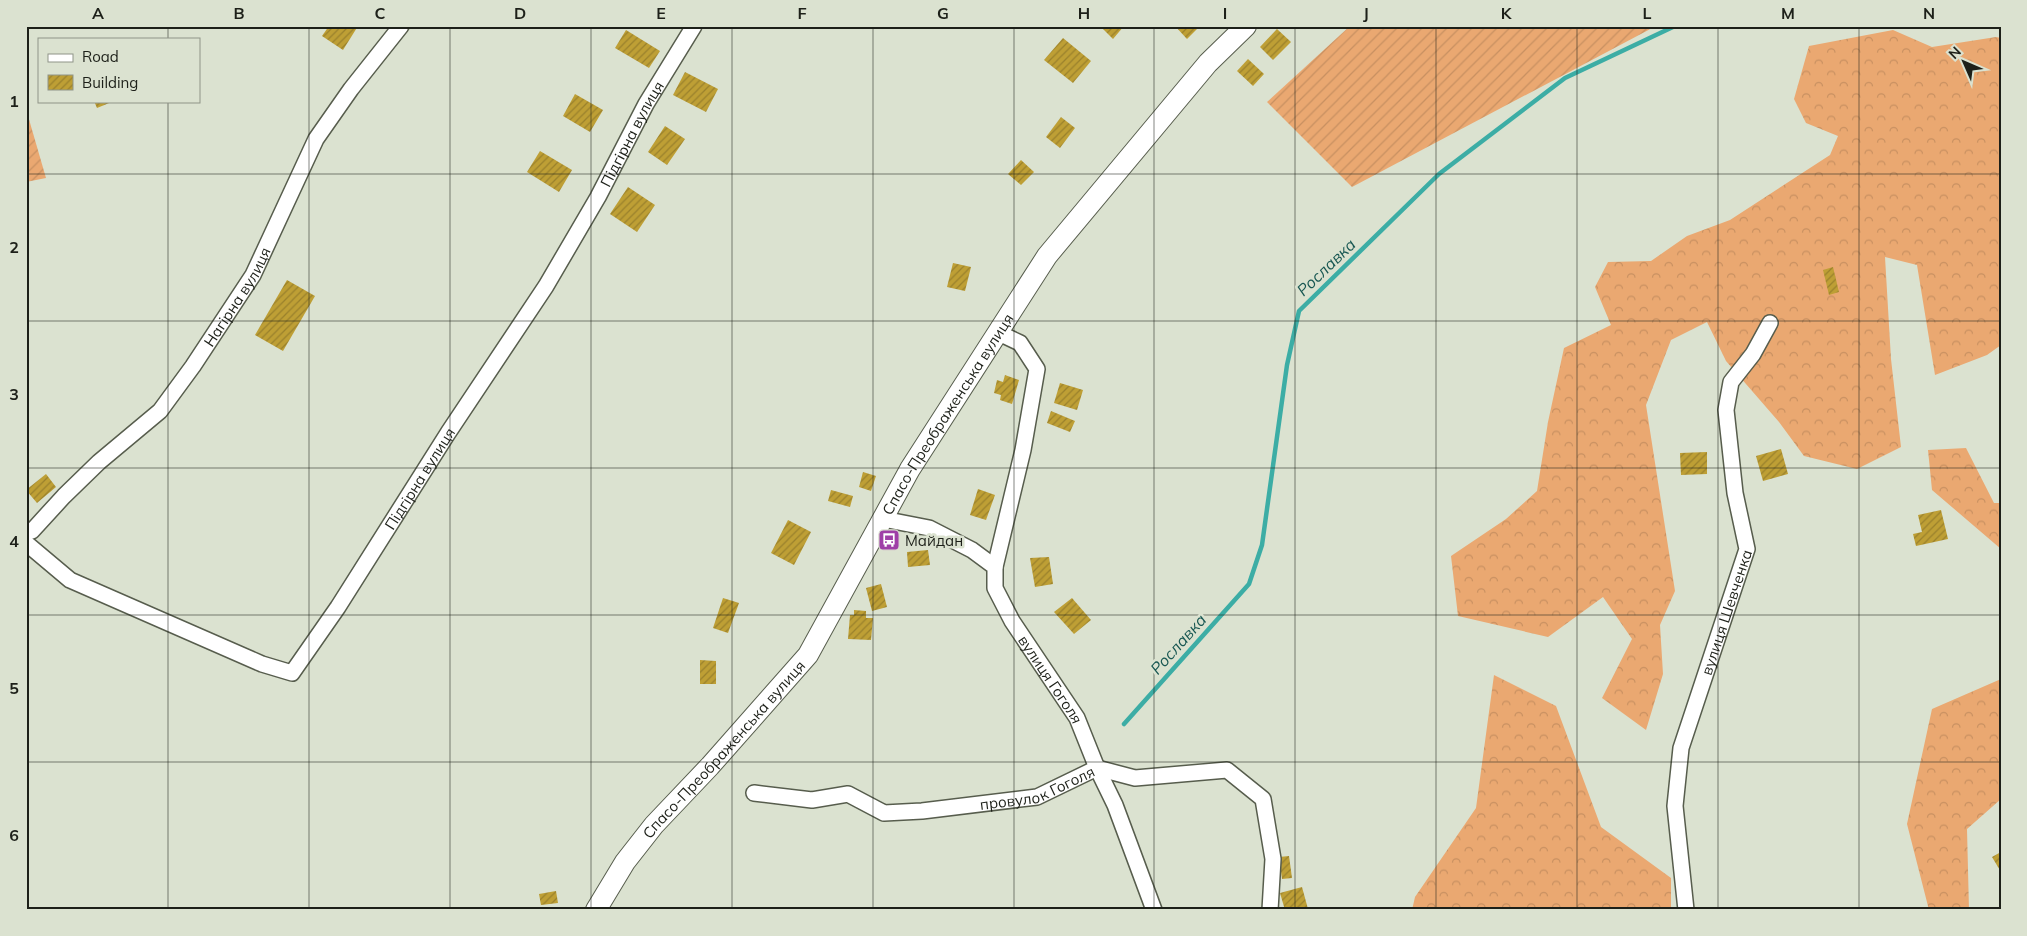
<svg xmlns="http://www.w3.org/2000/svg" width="2027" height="936" font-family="Mulish,sans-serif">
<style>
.forest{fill:url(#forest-crowns)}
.garden{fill:url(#garden-furrows)}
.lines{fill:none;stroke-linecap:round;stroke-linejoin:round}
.stream{stroke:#3cada5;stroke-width:4.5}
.building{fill:url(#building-hatch)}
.street-casing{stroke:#575d4d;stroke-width:18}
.secondary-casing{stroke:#575d4d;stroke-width:22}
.street{stroke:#fff;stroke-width:15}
.secondary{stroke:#fff;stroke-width:20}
.grid{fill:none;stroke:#1d2019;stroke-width:1;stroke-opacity:0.55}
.labels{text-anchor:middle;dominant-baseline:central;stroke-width:5;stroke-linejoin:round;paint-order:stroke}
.street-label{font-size:15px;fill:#1d2019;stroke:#dbe2d0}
.poi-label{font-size:15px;fill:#1d2019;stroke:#dbe2d0;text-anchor:start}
.water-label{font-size:16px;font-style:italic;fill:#185752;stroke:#dbe2d0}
.neatline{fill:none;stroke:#1d2019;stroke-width:2}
.grid-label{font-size:16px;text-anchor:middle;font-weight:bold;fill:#1d2019}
</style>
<defs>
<pattern id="forest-crowns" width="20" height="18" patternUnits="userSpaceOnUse" patternTransform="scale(1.25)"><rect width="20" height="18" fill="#eaa871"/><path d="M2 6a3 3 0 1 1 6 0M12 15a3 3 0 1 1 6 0" fill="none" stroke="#c89061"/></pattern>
<pattern id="garden-furrows" width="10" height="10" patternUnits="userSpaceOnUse" patternTransform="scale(1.25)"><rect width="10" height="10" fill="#eaa871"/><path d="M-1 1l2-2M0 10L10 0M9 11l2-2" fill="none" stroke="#c89061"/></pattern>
<pattern id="building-hatch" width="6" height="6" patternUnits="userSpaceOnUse" patternTransform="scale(1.25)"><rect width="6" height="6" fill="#be9f35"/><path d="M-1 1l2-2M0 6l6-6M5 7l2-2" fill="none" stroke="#9a812c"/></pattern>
</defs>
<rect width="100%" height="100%" fill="#dbe2d0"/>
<!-- forest -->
<g class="forest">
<polygon points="1893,30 1932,47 1996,37 2001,38 2001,345 1987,355 1935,375 1917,265 1885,257 1891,359 1901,447 1857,469 1804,456 1779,422 1726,361 1707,322 1671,340 1646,405 1675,591 1660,625 1663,674 1646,730 1602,698 1632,639 1603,597 1548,637 1458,616 1451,556 1506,519 1537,491 1548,422 1564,348 1611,325 1595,287 1608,262 1651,261 1687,236 1730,220 1830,155 1838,136 1806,123 1794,99 1809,46"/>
<polygon points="1966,448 1994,503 2001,503 2001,549 1932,490 1928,450"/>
<polygon points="1494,675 1556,706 1601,827 1671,878 1671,910 1412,910 1415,897 1476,808"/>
<polygon points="2001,679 2001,799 1967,829 1969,910 1929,910 1907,824 1932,709"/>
</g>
<!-- garden -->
<g class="garden">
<polygon points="1350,26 1656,26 1352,187 1267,102"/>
<polygon points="26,109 46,178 26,182"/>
</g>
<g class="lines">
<!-- stream -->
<polyline class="stream" points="1124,724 1249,584 1262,545 1287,365 1299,311 1439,174 1565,78 1675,26"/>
</g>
<!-- building -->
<g class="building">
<polygon points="329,26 358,26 343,50 322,36"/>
<polygon points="1100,26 1124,26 1113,39"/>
<polygon points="1175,26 1200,26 1187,39"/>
<polygon points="1277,29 1291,42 1273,60 1260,47"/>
<polygon points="626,30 660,51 649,68 615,48"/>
<polygon points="1063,38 1091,61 1073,83 1044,60"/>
<polygon points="1248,59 1264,74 1253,86 1237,71"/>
<polygon points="685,72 718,89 706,112 673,95"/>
<polygon points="575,94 603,110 590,132 563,116"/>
<polygon points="94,101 114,101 97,108"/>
<polygon points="1061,117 1075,128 1060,148 1046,137"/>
<polygon points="665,126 685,139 667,165 648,152"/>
<polygon points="540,151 572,170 559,192 527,172"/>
<polygon points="1021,160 1034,172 1021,185 1008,174"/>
<polygon points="628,187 655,205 637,232 610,214"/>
<polygon points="953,263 971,267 965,291 947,287"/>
<polygon points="1833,267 1839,292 1829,295 1823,270"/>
<polygon points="287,280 315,296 283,351 255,335"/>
<polygon points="1005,375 1019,380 1012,404 1000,400 1001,395 994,393 997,380 1003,382"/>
<polygon points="1060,383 1083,390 1077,410 1054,403"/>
<polygon points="1051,411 1075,421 1070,432 1047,423"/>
<polygon points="1781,449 1788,474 1763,481 1756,456"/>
<polygon points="1707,452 1707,474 1681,475 1680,453"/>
<polygon points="863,472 876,476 871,491 859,487"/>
<polygon points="46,474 56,487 37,503 26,490"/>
<polygon points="978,489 995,495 986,520 970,515"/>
<polygon points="831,490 853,496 850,507 828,501"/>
<polygon points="1941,510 1948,539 1916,546 1913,534 1922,532 1918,515"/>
<polygon points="788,520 811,532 794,565 771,553"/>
<polygon points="928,550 930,565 908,567 907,552"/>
<polygon points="1049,557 1053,584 1035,587 1030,558"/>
<polygon points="881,584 887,607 872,611 866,588"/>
<polygon points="723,598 739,603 728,633 713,628"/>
<polygon points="1072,598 1091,620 1074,634 1054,612"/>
<polygon points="854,610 866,611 866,618 873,618 871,640 848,639 850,615 854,615"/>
<polygon points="700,660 716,661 716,684 700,684"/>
<polygon points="2001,852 2001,872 1992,857"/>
<polygon points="1289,856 1292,878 1282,879 1279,857"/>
<polygon points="1302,887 1308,909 1285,910 1280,893"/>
<polygon points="556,891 558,903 541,905 539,894"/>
</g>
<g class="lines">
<!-- street casing -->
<g class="street-casing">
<g id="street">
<path id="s1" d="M 883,519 L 929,528 L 972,550 L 995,567 L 995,588 L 1012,621 L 1077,718 L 1097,768 L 1115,805 L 1154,910"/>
<path id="s2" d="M 26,533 L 32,531 L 64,496 L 99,462 L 160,411 L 193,366 L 253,275 L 316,139 L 351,89 L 401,26"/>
<path id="s3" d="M 26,543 L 70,580 L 262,664 L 292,673 L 338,607 L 448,433 L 546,286 L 598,197 L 646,104 L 694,26"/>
<polyline points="995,567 1023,450 1037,369 1020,343 999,333"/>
<path id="s4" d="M 754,793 L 812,800 L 848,794 L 884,813 L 922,811 L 1037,797 L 1097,768 L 1135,778 L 1227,770 L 1263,799 L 1273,859 L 1270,910"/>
<path id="s5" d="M 1686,910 L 1675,806 L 1681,748 L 1747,549 L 1735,493 L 1726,410 L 1731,382 L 1753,354 L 1770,323"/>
</g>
</g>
<!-- secondary casing -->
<g class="secondary-casing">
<g id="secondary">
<path id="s6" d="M 596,910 L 625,862 L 654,825 L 710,766 L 808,655 L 910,469 L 1047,256 L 1208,63 L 1246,26"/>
</g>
</g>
<!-- street -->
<use href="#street" class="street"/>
<!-- secondary -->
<use href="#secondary" class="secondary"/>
</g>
<!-- grid -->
<path class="grid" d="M 168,26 L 168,39M 309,26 L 309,910M 450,26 L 450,910M 591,26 L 591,910M 732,26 L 732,910M 873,26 L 873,910M 1014,26 L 1014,910M 1154,26 L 1154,910M 1295,26 L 1295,910M 1436,26 L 1436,910M 1577,26 L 1577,910M 1718,26 L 1718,910M 1859,26 L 1859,910M 168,101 L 168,910M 26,174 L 2001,174M 26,321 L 2001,321M 26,468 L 2001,468M 26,615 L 2001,615M 26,762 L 2001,762"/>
<!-- icons -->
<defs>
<g id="bus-square" transform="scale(1.125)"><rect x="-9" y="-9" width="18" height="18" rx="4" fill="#9f3fa7" stroke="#dbe2d0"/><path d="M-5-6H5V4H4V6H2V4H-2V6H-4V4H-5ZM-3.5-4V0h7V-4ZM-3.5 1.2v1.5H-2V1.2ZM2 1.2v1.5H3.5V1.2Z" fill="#fff"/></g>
</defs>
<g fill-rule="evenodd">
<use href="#bus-square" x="889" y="540"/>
</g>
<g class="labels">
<!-- street labels -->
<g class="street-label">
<text stroke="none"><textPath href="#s3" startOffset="936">Підгірна вулиця</textPath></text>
<text stroke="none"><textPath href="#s2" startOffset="320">Нагірна вулиця</textPath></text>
<text stroke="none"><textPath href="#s6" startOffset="611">Спасо-Преображенська вулиця</textPath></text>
<text stroke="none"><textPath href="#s3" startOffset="531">Підгірна вулиця</textPath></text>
<text stroke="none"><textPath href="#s5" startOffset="306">вулиця Шевченка</textPath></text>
<text stroke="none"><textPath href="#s1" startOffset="252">вулиця Гоголя</textPath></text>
<text stroke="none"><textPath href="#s6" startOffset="206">Спасо-Преображенська вулиця</textPath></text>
<text stroke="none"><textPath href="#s4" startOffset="292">провулок Гоголя</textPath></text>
</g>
<!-- poi labels -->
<g class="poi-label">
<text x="905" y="540">Майдан</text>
</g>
<!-- water labels -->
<g class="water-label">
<text transform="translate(1326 267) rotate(-44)">Рославка</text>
<text transform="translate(1178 644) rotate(-48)">Рославка</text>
</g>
</g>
<!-- border -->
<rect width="2027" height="936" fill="none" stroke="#dbe2d0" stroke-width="55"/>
<!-- legend -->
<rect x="38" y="38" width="162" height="65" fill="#dbe2d0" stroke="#8f9487"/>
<rect x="48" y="54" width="25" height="8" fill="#ffffff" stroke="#8f9487"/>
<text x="82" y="62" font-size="15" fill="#1d2019">Road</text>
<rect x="48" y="75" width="25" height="15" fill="url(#building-hatch)" stroke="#8f9487"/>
<text x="82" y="88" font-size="15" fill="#1d2019">Building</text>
<!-- north arrow -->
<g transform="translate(1964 62) rotate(315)" stroke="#dbe2d0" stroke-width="4" paint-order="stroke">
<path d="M0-4L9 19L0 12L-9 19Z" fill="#1d2019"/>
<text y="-8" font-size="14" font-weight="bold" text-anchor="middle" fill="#1d2019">N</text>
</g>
<rect x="28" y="28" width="1972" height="880" class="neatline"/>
<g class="grid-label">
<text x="98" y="19">A</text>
<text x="239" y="19">B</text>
<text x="380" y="19">C</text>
<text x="520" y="19">D</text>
<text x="661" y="19">E</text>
<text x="802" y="19">F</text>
<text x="943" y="19">G</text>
<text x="1084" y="19">H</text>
<text x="1225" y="19">I</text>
<text x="1366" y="19">J</text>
<text x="1506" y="19">K</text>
<text x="1647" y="19">L</text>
<text x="1788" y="19">M</text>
<text x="1929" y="19">N</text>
<text x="14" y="107">1</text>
<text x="14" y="253">2</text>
<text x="14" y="400">3</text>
<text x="14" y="547">4</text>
<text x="14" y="694">5</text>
<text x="14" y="841">6</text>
</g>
</svg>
